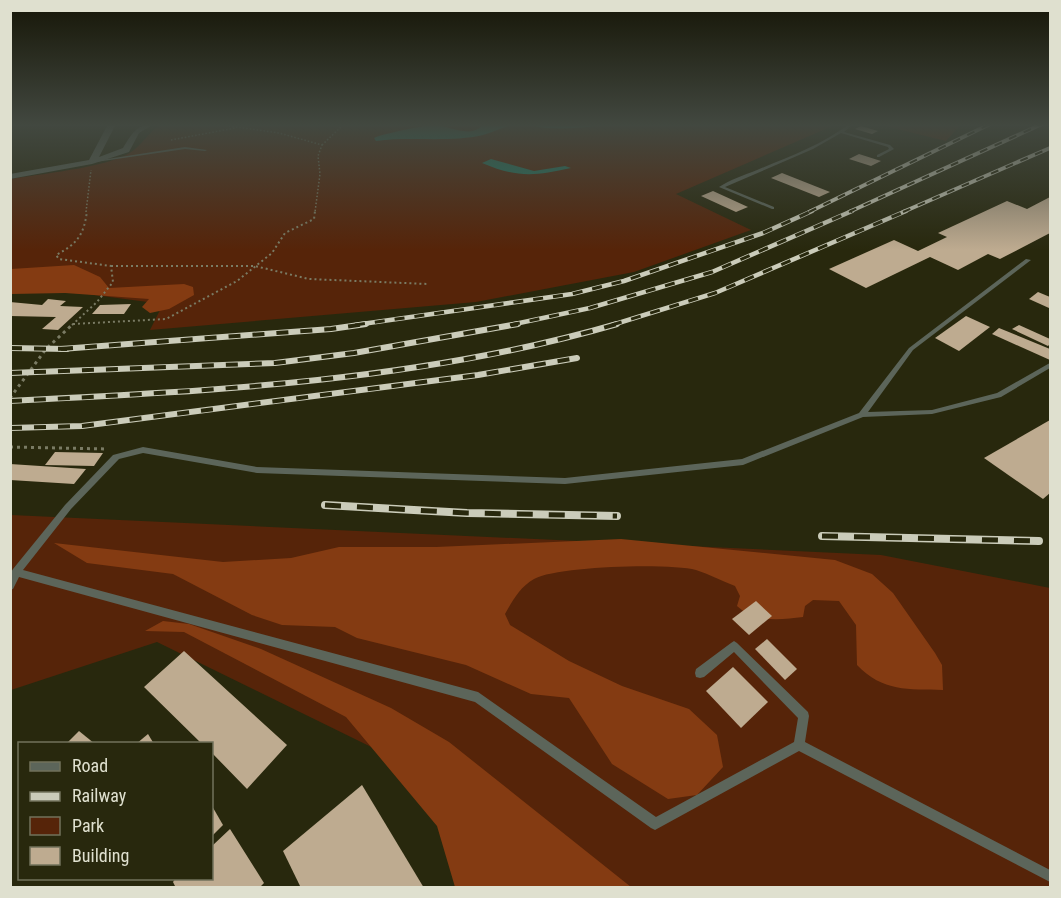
<svg xmlns="http://www.w3.org/2000/svg" width="1061" height="898" font-family="'Roboto Condensed',sans-serif">
<style>
.green{fill:#562409}
.forest{fill:#843b12}
.water{fill:#217e69}
.building{fill:#beab90}
.lines{fill:none;stroke-linecap:round;stroke-linejoin:round}
.path-far2{stroke:#7a7b64;stroke-width:1.5;stroke-dasharray:1.5 2;stroke-linecap:butt}
.path-far1{stroke:#7a7b64;stroke-width:2;stroke-dasharray:2 3;stroke-linecap:butt}
.path{stroke:#7a7b64;stroke-width:3;stroke-dasharray:3 4;stroke-linecap:butt}
.service{fill:#5c655a;fill-rule:evenodd}
.minor{fill:#5c655a;fill-rule:evenodd}
.rail-far3-casing{stroke:#cbccba;stroke-width:4}
.rail-far2-casing{stroke:#cbccba;stroke-width:4.5}
.rail-far1-casing{stroke:#cbccba;stroke-width:6}
.rail-casing{stroke:#cbccba;stroke-width:8}
.rail-far3{stroke:#28280d;stroke-width:2;stroke-dasharray:8;stroke-linecap:butt}
.rail-far2{stroke:#28280d;stroke-width:3;stroke-dasharray:10;stroke-linecap:butt}
.rail-far1{stroke:#28280d;stroke-width:4;stroke-dasharray:12;stroke-linecap:butt}
.rail{stroke:#28280d;stroke-width:5;stroke-dasharray:16;stroke-linecap:butt}
</style>
<rect width="100%" height="100%" fill="#28280d"/>
<!-- green -->
<g class="green">
<path d="M 161,124 L 837,124 L 676,194 L 751,230 L 634,272 L 476,302 L 150,330 L 163,304 L 11,284 L 11,179 C 39,174 114,167 134,150 C 144,142 150,131 161,124 Z"/>
<polygon points="877,124 961,124 946,141"/>
<polygon points="11,515 881,555 1050,588 1050,887 487,887 410,766 157,642 11,690"/>
</g>
<!-- forest -->
<g class="forest">
<polygon points="74,265 100,277 109,288 184,284 193,287 194,295 169,309 150,313 142,307 149,299 65,293 11,294 11,269"/>
<path d="M 621,539 L 835,560 L 872,574 L 893,593 L 935,653 L 942,665 L 943,690 C 908,689 883,692 857,665 L 856,625 L 839,601 L 813,600 L 805,606 L 803,617 C 780,620 755,623 737,606 L 740,596 L 735,586 C 722,581 709,574 696,570 C 669,563 558,566 534,579 C 520,587 513,600 505,614 L 510,625 L 569,661 L 622,686 L 689,709 L 717,735 L 723,767 L 697,795 L 668,799 L 612,764 L 569,698 L 531,694 L 466,665 L 357,638 L 335,627 L 282,625 L 252,615 L 173,574 L 87,563 L 54,543 L 223,562 L 291,558 L 339,547 L 436,547 Z"/>
<polygon points="163,621 189,624 261,649 391,708 449,742 631,887 455,887 437,826 346,717 184,632 145,631"/>
</g>
<!-- water -->
<g class="water">
<path d="M 483,124 L 598,124 L 602,125 C 583,128 564,129 546,128 C 537,127 527,124 518,125 C 505,125 495,132 483,135 C 448,143 411,136 376,141 L 374,138 C 381,134 426,125 434,125 C 448,125 472,140 483,124 Z"/>
<path d="M 491,159 L 534,171 L 565,166 L 571,168 C 535,176 517,178 482,163 Z"/>
</g>
<!-- building -->
<g class="building">
<polygon points="861,126 878,131 872,134 855,129"/>
<polygon points="859,154 881,161 871,166 849,159"/>
<polygon points="782,173 830,192 819,197 771,178"/>
<polygon points="713,191 748,207 736,212 701,196"/>
<polygon points="1050,197 1050,233 1000,259 988,254 958,270 930,257 866,288 829,269 894,240 918,251 947,237 938,233 1007,201 1027,209"/>
<polygon points="1038,292 1050,297 1049,308 1029,299"/>
<polygon points="48,299 66,301 60,306 83,307 58,330 42,329 56,317 10,316 10,302 42,305"/>
<polygon points="131,304 124,314 92,314 100,305"/>
<polygon points="966,316 990,327 959,351 935,338"/>
<polygon points="1019,325 1050,339 1050,344 1048,346 1012,329"/>
<polygon points="999,328 1050,349 1050,360 992,334"/>
<polygon points="1050,420 1050,493 1043,499 984,458"/>
<polygon points="55,452 103,453 94,466 45,465"/>
<polygon points="10,464 86,469 74,484 10,480"/>
<polygon points="756,601 772,616 749,635 732,619"/>
<polygon points="767,639 797,669 785,680 755,649"/>
<polygon points="184,651 287,745 247,789 212,753 212,744 202,744 144,687"/>
<polygon points="733,667 768,702 741,728 706,691"/>
<polygon points="79,731 95,744 66,744"/>
<polygon points="148,734 154,744 136,744"/>
<polygon points="362,785 424,888 301,888 283,851"/>
<polygon points="212,806 223,825 212,836"/>
<polygon points="230,829 264,883 259,888 176,888 173,882 176,878 212,878 212,846"/>
</g>
<g class="lines">
<!-- path-far2 -->
<g class="path-far2">
<polyline points="215,124 279,133 322,145 318,156 320,174 315,212"/>
<polyline points="171,140 235,128"/>
<polyline points="322,145 344,124"/>
<polyline points="86,212 91,170"/>
</g>
<!-- path-far1 -->
<g class="path-far1">
<polyline points="111,266 255,266 309,279 428,284"/>
<polyline points="73,324 166,319 237,281 272,253 285,233 314,219 315,211"/>
<path d="M 72,325 L 97,302 L 113,282 L 111,266 L 59,259 L 56,255 C 77,244 84,235 87,211"/>
</g>
<!-- path -->
<g class="path">
<polyline points="10,398 46,349 73,324"/>
<polyline points="10,447 108,449"/>
</g>
<!-- service -->
<g class="service">
<path d="M 849,124 L 853,124 L 844,132 L 890,145 L 894,149 L 879,157 L 877,157 L 877,155 L 889,149 L 888,147 L 841,133 L 813,149 L 725,187 L 774,207 L 774,209 L 772,209 L 719,187 C 730,180 744,175 757,170 C 788,157 822,145 849,124 Z"/>
<polygon points="185,147 207,150 205,151 185,149 96,162 94,161"/>
<polygon points="1026,259 1031,260 913,350 868,412 932,410 997,393 1048,364 1050,363 1050,368 1001,397 932,414 863,417 743,465 565,484 257,473 143,453 119,459 71,509 23,570 478,692 656,817 794,742 798,718 734,652 704,677 700,678 696,677 695,673 696,669 731,643 734,641 737,643 808,712 809,716 805,742 1050,870 1050,882 799,751 655,830 651,828 475,702 19,577 13,589 10,590 10,574 13,569 65,505 113,455 143,447 257,467 565,478 742,459 859,413 909,348"/>
</g>
<!-- minor -->
<path class="minor" d="M 108,124 L 116,124 L 99,157 L 123,148 C 131,135 136,124 154,124 L 139,133 L 129,152 L 92,164 L 10,179 L 10,174 L 89,160 Z"/>
<!-- rail-far3 casing -->
<g class="rail-far3-casing">
<g id="rail-far3">
<polyline points="809,212 990,124"/>
<polyline points="849,212 1042,124"/>
<polyline points="903,212 1050,148"/>
</g>
</g>
<!-- rail-far2 casing -->
<g class="rail-far2-casing">
<g id="rail-far2">
<polyline points="355,325 572,294 624,281 763,233 812,211"/>
<polyline points="510,325 590,308 712,272 852,211"/>
<polyline points="612,325 715,293 906,211"/>
</g>
</g>
<!-- rail-far1 casing -->
<g class="rail-far1-casing">
<g id="rail-far1">
<polyline points="10,348 67,349"/>
<polyline points="61,349 331,329 366,324"/>
<polyline points="10,373 275,363 354,353 518,324"/>
<path d="M 10,401 C 213,391 421,381 617,324"/>
<polyline points="10,428 82,426 478,375 577,358"/>
</g>
</g>
<!-- rail casing -->
<g class="rail-casing">
<g id="rail">
<polyline points="325,505 467,513 617,516"/>
<polyline points="822,536 1039,541"/>
</g>
</g>
<!-- rail-far3 -->
<use href="#rail-far3" class="rail-far3"/>
<!-- rail-far2 -->
<use href="#rail-far2" class="rail-far2"/>
<!-- rail-far1 -->
<use href="#rail-far1" class="rail-far1"/>
<!-- rail -->
<use href="#rail" class="rail"/>
</g>
<!-- sky -->
<linearGradient id="sky" x2="0" y2="1"><stop stop-color="#161607"/><stop offset="0.5" stop-color="#424840"/><stop offset="1" stop-color="#424840" stop-opacity="0"/></linearGradient>
<rect width="1061" height="250" fill="url(#sky)"/>
<!-- border -->
<rect width="1061" height="898" fill="none" stroke="#dfe0cf" stroke-width="24"/>
<!-- legend -->
<rect x="18" y="742" width="195" height="138" fill="#28280d" stroke="#71725b" stroke-width="1.5"/>
<rect x="30" y="762" width="30" height="9" fill="#5c655a" stroke="#71725b" stroke-width="1.5"/>
<text x="72" y="772" font-size="18" fill="#dfe0cf">Road</text>
<rect x="30" y="792" width="30" height="9" fill="#cbccba" stroke="#71725b" stroke-width="1.5"/>
<text x="72" y="802" font-size="18" fill="#dfe0cf">Railway</text>
<rect x="30" y="817" width="30" height="18" fill="#562409" stroke="#71725b" stroke-width="1.5"/>
<text x="72" y="832" font-size="18" fill="#dfe0cf">Park</text>
<rect x="30" y="847" width="30" height="18" fill="#beab90" stroke="#71725b" stroke-width="1.5"/>
<text x="72" y="862" font-size="18" fill="#dfe0cf">Building</text>
</svg>
